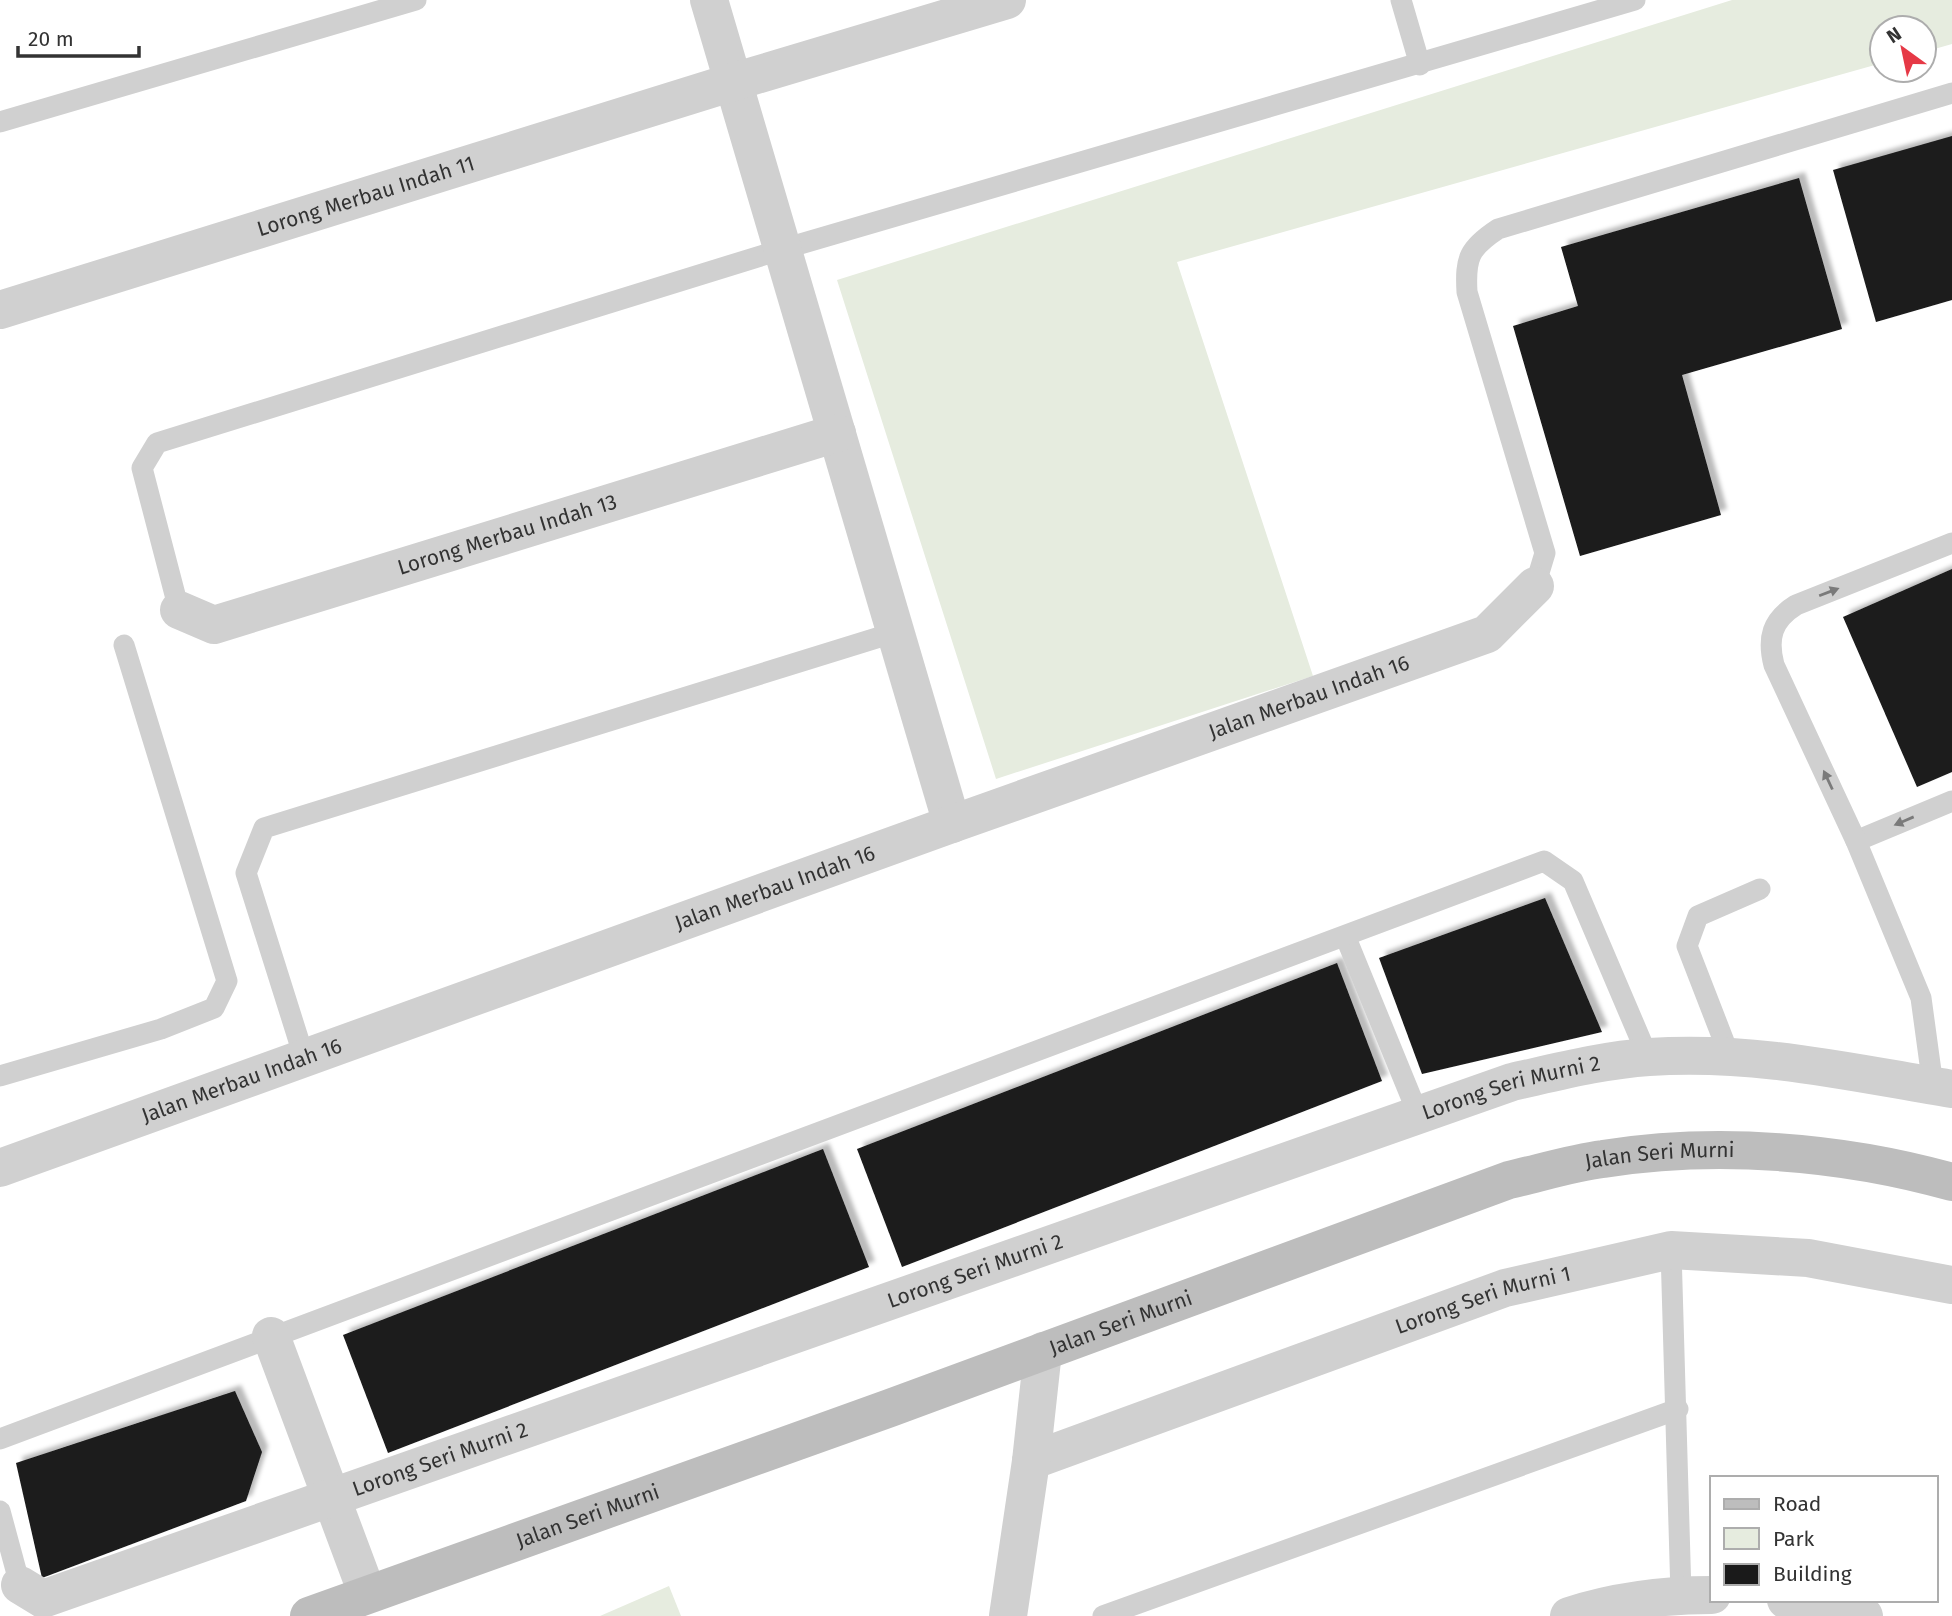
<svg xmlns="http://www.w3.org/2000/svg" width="1952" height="1616" font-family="'Fira Sans',sans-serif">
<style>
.green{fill:#e6ecdf}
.building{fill:#1a1a1a;filter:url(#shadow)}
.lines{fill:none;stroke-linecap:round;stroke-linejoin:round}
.lane{stroke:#d0d0d0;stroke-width:21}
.street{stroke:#d0d0d0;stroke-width:38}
.secondary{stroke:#bdbdbd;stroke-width:38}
.oneway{fill:#7a7a7a}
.labels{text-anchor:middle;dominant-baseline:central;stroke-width:7;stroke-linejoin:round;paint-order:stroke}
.street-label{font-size:21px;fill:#333;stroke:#fff}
</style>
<defs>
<filter id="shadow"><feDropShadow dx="6" dy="-6" stdDeviation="2" flood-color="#0004"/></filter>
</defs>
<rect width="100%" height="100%" fill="#fff"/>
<!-- green -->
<g class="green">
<polygon points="1732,0 1952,0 1952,44 1924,52 1924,28 1882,28 1882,63 1177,262 1313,676 996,779 837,280"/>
<polygon points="669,1586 681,1616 600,1616"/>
</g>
<!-- building -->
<g class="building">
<polygon points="1952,136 1952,300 1876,322 1833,170"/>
<polygon points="1799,178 1842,329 1682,375 1721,515 1580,556 1513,326 1578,306 1561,247"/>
<polygon points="1952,569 1952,772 1917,787 1843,617"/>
<polygon points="1545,898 1602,1032 1422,1074 1379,958"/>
<polygon points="1337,963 1382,1081 902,1267 857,1149"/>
<polygon points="823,1149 869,1267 388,1453 343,1335"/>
<polygon points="235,1391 262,1452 246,1501 42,1578 16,1463"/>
</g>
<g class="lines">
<!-- lane -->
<g class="lane">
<polyline points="1401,0 1420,65"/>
<polyline points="0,122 416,0"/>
<path d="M 1535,586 L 1545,553 L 1467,292 C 1465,258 1469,248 1498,229 L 1952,93"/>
<polyline points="179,610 142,468 157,443 783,249 1635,0"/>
<polyline points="1856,841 1952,801"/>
<polyline points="1346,938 1418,1114"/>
<polyline points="304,1057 246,873 264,828 896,632"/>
<polyline points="1730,1057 1687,946 1698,916 1760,889"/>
<polyline points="0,1076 161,1029 214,1008 227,981 124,645"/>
<path d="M 1933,1086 L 1921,998 L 1856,841 L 1774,665 C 1767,638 1772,620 1796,605 L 1952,543"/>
<polyline points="1671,1250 1681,1595"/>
<polyline points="0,1439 1544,861 1573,881 1648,1057"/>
<polyline points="0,1511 20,1585"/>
<polyline points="1103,1616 1678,1409"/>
</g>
<!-- street -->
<g class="street">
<polyline points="709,0 952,824"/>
<path id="s1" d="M 0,310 L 733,82 L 1007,0"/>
<path id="s2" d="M 179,610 L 214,625 L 837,433"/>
<path id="s3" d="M 0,1168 L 952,824 L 1487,634 L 1535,586"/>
<polyline points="271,1336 367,1593"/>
<path id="s4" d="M 1031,1461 L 1505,1288 L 1671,1250 L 1808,1258 L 1952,1285"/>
<path id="s5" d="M 20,1585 L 43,1599 L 1512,1082 C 1557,1072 1603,1060 1649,1057 C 1755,1050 1849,1072 1952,1089"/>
<polyline points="1786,1600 1817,1603 1864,1616"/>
<polyline points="1008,1616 1031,1461 1043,1351"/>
<path d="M 1569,1616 C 1615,1601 1665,1595 1712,1595"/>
</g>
<!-- secondary -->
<path class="secondary" id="s6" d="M 309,1616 L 890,1408 L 1509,1180 C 1540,1173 1572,1163 1603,1159 C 1716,1141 1842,1151 1952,1182"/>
</g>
<!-- one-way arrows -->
<defs><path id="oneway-solid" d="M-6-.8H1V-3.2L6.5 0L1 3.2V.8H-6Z" transform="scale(1.75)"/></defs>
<g class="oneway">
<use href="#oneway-solid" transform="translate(1829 592) rotate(-21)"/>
<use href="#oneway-solid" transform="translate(1828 780) rotate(-115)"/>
<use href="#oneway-solid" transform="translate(1904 821) rotate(157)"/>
</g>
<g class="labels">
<!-- street labels -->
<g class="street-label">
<text stroke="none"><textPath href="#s1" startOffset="383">Lorong Merbau Indah 11</textPath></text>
<text stroke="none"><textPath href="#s2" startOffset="345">Lorong Merbau Indah 13</textPath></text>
<text stroke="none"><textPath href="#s3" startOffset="1391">Jalan Merbau Indah 16</textPath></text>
<text stroke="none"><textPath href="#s3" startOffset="824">Jalan Merbau Indah 16</textPath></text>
<text stroke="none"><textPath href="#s3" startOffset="257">Jalan Merbau Indah 16</textPath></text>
<text stroke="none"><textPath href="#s5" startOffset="1582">Lorong Seri Murni 2</textPath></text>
<text stroke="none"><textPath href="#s6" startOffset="1430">Jalan Seri Murni</textPath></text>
<text stroke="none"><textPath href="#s5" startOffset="1015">Lorong Seri Murni 2</textPath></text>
<text stroke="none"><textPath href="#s4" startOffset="480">Lorong Seri Murni 1</textPath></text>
<text stroke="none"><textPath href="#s6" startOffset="863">Jalan Seri Murni</textPath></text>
<text stroke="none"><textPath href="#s5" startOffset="448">Lorong Seri Murni 2</textPath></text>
<text stroke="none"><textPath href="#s6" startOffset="296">Jalan Seri Murni</textPath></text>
</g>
</g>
<!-- legend -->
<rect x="1710" y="1476" width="228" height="126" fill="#ffffff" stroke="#adadad" stroke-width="2"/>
<rect x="1724" y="1499" width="35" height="10" fill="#bdbdbd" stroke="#adadad" stroke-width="2"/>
<text x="1773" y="1511" font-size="21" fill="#333333">Road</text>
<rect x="1724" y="1528" width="35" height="21" fill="#e6ecdf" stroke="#adadad" stroke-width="2"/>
<text x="1773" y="1546" font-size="21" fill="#333333">Park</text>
<rect x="1724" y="1564" width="35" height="21" fill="#1a1a1a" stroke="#adadad" stroke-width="2"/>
<text x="1773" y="1581" font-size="21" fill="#333333">Building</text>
<!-- north arrow -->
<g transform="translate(1903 49) rotate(327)"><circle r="33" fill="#ffffff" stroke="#adadad" stroke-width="2"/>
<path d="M0-5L12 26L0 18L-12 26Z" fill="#e63946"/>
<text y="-10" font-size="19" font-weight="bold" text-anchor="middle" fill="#333333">N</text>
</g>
<!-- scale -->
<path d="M18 46v10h121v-10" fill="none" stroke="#333333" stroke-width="3.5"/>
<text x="28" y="46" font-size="21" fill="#333333" stroke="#ffffff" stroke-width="5" paint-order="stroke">20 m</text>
</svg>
